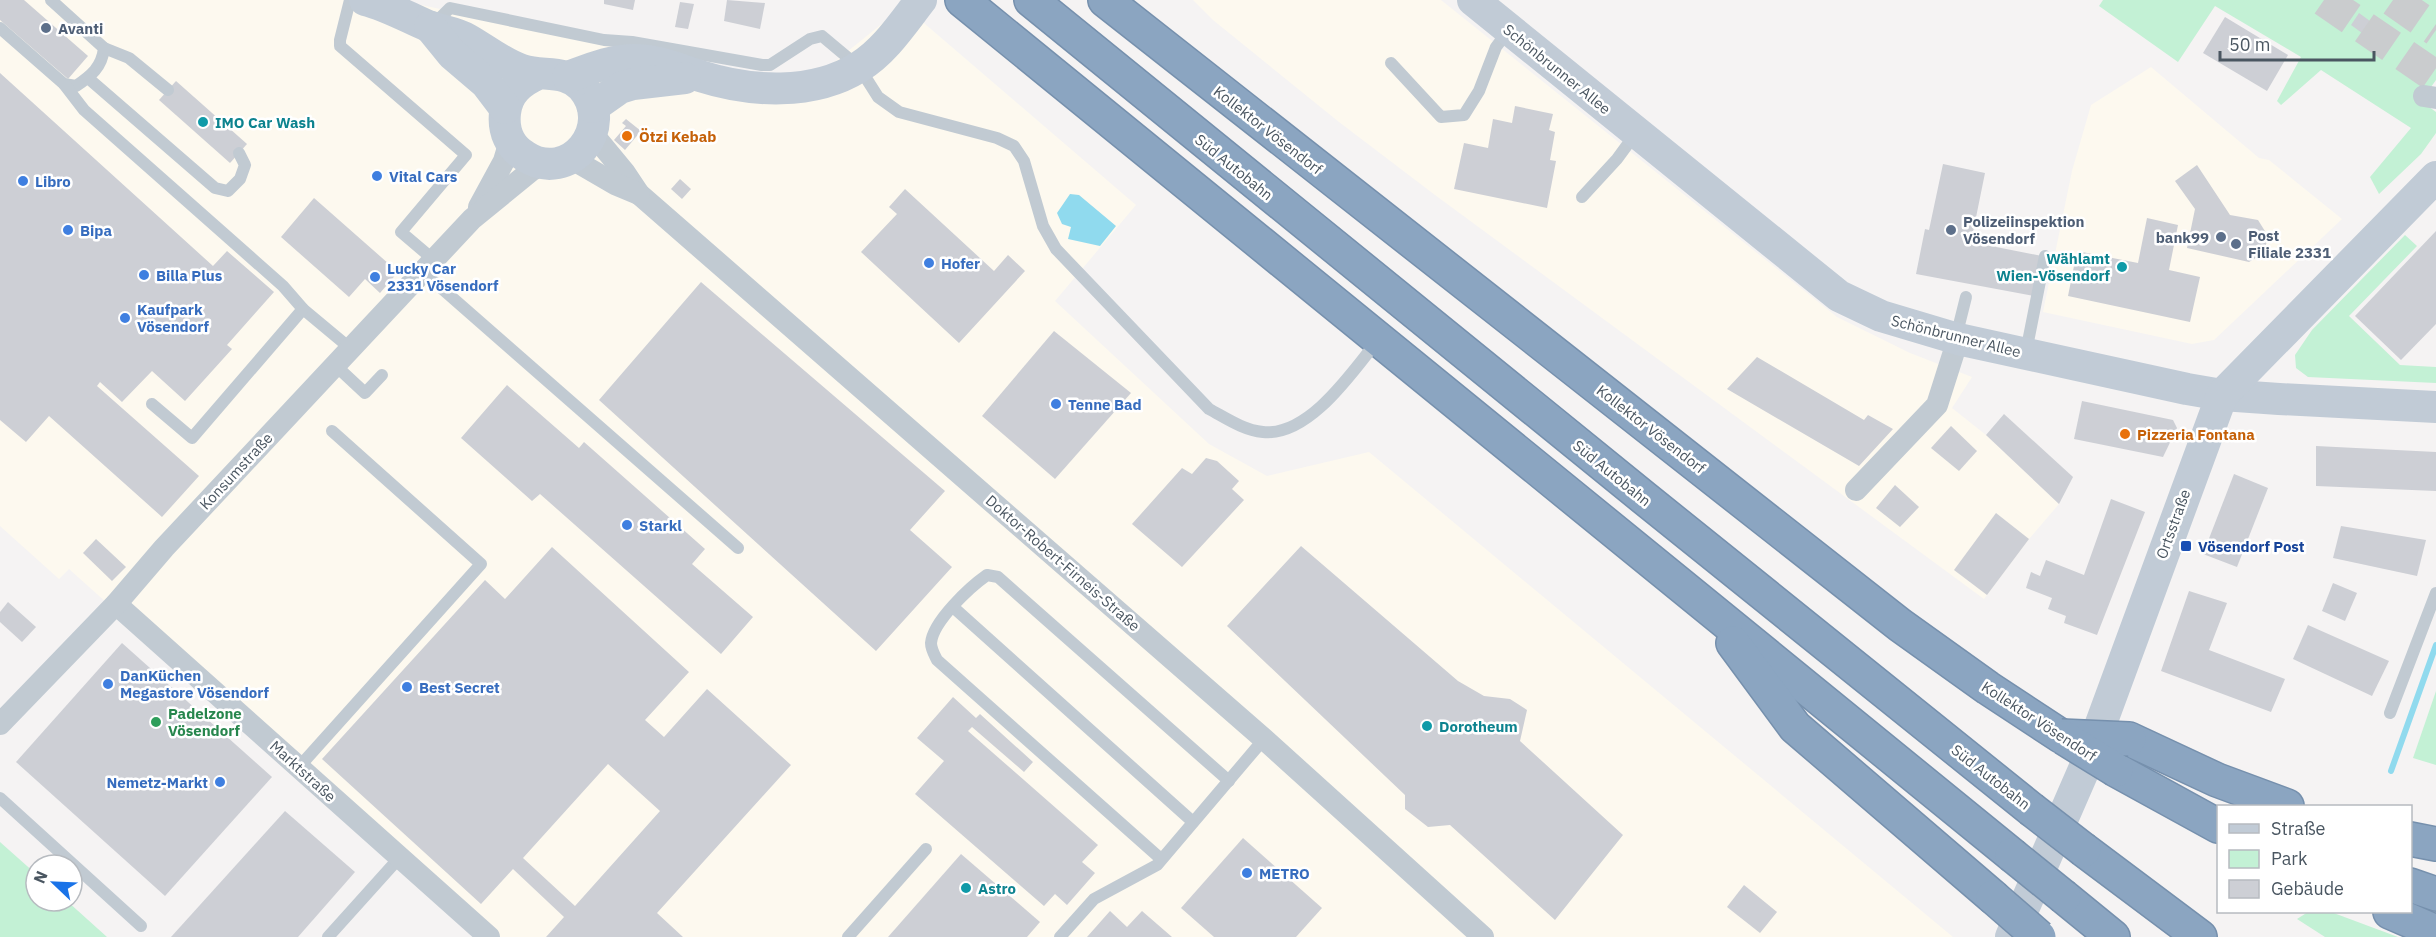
<svg xmlns="http://www.w3.org/2000/svg" width="2436" height="937" font-family="'IBM Plex Sans',sans-serif">
<style>
.commercial{fill:#fdf9ef}
.green{fill:#c3f1d5}
.water{fill:#90daee}
.lines{fill:none;stroke-linecap:round;stroke-linejoin:round}
.stream{stroke:#90daee;stroke-width:6}
.building{fill:#cdcfd5;fill-rule:evenodd}
.highway-tunnel{stroke:#caccce;stroke-width:33;stroke-dasharray:33 16;stroke-linecap:butt}
.highway-casing{stroke:#7690ad;stroke-width:36}
.lane{stroke:#c1cad2;stroke-width:12}
.street{stroke:#c1cad2;stroke-width:22}
.secondary{stroke:#c1cbd6;stroke-width:32}
.highway{stroke:#8ba5c1;stroke-width:33}
.highway-bridge-casing{stroke:#7690ad;stroke-width:36;stroke-linecap:butt}
.highway-bridge{stroke:#8ba5c1;stroke-width:33}
.service-dot{fill:#5c6f8a;stroke:#fff;stroke-width:2}
.culture-dot{fill:#0f9aa8;stroke:#fff;stroke-width:2}
.food-dot{fill:#e8710a;stroke:#fff;stroke-width:2}
.shop-dot{fill:#3f7fe0;stroke:#fff;stroke-width:2}
.transit-dot{fill:#1a4fb4;stroke:#fff;stroke-width:2}
.leisure-dot{fill:#2e9e5b;stroke:#fff;stroke-width:2}
.labels{text-anchor:middle;dominant-baseline:central;stroke-width:5;stroke-linejoin:round;paint-order:stroke}
.service-label{font-size:15px;font-weight:bold;fill:#4e5e75;stroke:#fff;text-anchor:start}
.street-label{font-size:15px;fill:#4a5661;stroke:#fff}
.culture-label{font-size:15px;font-weight:bold;fill:#0d838f;stroke:#fff;text-anchor:start}
.food-label{font-size:15px;font-weight:bold;fill:#c56008;stroke:#fff;text-anchor:start}
.shop-label{font-size:15px;font-weight:bold;fill:#366cbe;stroke:#fff;text-anchor:start}
.transit-label{font-size:15px;font-weight:bold;fill:#164399;stroke:#fff;text-anchor:start}
.leisure-label{font-size:15px;font-weight:bold;fill:#27864d;stroke:#fff;text-anchor:start}
</style>
<rect width="100%" height="100%" fill="#f5f3f3"/>
<!-- commercial -->
<g class="commercial">
<polygon points="0,0 397,0 762,76 822,72 904,6 1136,205 1055,301 1209,444 1267,476 1369,452 1953,937 480,937 69,569 59,579 0,526"/>
<polygon points="1193,0 1441,0 1837,317 1910,353 1972,377 1952,408 1986,435 2059,504 2029,539 1984,599 1435,195 1339,122 1213,20"/>
<polygon points="2151,67 2259,158 2269,160 2342,219 2214,340 2192,344 2043,312 2072,171 2091,105"/>
</g>
<!-- green -->
<g class="green">
<polygon points="2103,0 2436,0 2436,80 2421,101 2436,112 2436,133 2421,154 2379,194 2370,177 2411,128 2321,70 2281,105 2277,101 2301,57 2215,6 2178,62 2099,6"/>
<polygon points="2405,235 2417,246 2349,316 2400,365 2436,367 2436,383 2308,377 2296,368 2295,355 2312,330"/>
<polygon points="2436,691 2436,765 2413,758"/>
<polygon points="0,842 36,874 36,901 67,901 107,937 0,937"/>
<polygon points="2308,912 2331,912 2398,937 2325,937 2297,919"/>
</g>
<!-- water -->
<polygon class="water" points="1070,194 1079,195 1116,226 1100,246 1068,239 1071,227 1062,224 1057,213"/>
<g class="lines">
<!-- stream -->
<polyline class="stream" points="2391,771 2436,645"/>
</g>
<!-- building -->
<g class="building">
<polygon points="0,0 24,0 88,56 68,79 0,20"/>
<polygon points="604,0 635,0 633,10 604,4"/>
<polygon points="727,0 765,3 760,29 724,21"/>
<polygon points="680,2 694,4 688,29 675,27"/>
<polygon points="2359,13 2370,21 2362,33 2351,25"/>
<polygon points="2225,17 2288,55 2267,91 2203,53"/>
<polygon points="0,73 213,266 227,251 274,292 227,345 232,349 185,401 152,371 122,402 100,382 97,386 199,476 162,517 49,416 26,442 0,420"/>
<polygon points="176,81 247,144 230,163 159,100"/>
<polygon points="1515,106 1553,114 1549,130 1555,132 1550,160 1556,161 1547,208 1454,189 1464,143 1488,148 1493,119 1512,123"/>
<polygon points="626,119 641,131 625,150 614,140 626,126 622,123"/>
<polygon points="1943,164 1985,173 1971,242 2042,256 2034,296 1916,274 1925,229 1929,230"/>
<polygon points="2197,165 2230,215 2258,220 2268,236 2264,253 2249,262 2187,248 2195,209 2175,181"/>
<polygon points="680,179 691,189 682,199 671,189"/>
<polygon points="905,189 994,271 1008,255 1025,271 959,343 861,252 897,214 889,207"/>
<polygon points="314,198 398,272 380,293 365,279 349,297 281,237"/>
<polygon points="2147,218 2178,225 2169,270 2200,277 2190,322 2068,296 2077,251 2138,263"/>
<polygon points="2436,231 2436,324 2401,360 2355,316"/>
<polygon points="701,282 945,491 910,530 952,567 876,651 599,400"/>
<polygon points="1054,331 1131,393 1055,479 982,416"/>
<polygon points="1757,357 1864,420 1868,415 1893,429 1859,466 1727,389"/>
<polygon points="507,385 579,448 584,442 705,549 692,564 753,617 721,654 540,494 532,501 461,438"/>
<polygon points="2082,401 2173,420 2177,428 2163,457 2074,439"/>
<polygon points="2004,414 2073,477 2059,504 1986,435"/>
<polygon points="1951,426 1977,451 1959,471 1931,448"/>
<polygon points="2316,446 2436,452 2436,491 2316,486"/>
<polygon points="1206,458 1217,461 1239,481 1232,489 1244,500 1182,567 1132,524 1182,468 1192,474"/>
<polygon points="2234,474 2268,488 2237,567 2203,554"/>
<polygon points="1895,485 1919,507 1900,527 1876,508"/>
<polygon points="2111,499 2145,512 2097,635 2064,623 2066,616 2048,609 2052,598 2026,588 2031,572 2040,576 2046,560 2084,575"/>
<polygon points="1996,513 2029,539 1987,595 1954,570"/>
<polygon points="2341,526 2426,540 2417,576 2333,558"/>
<polygon points="96,539 126,567 112,581 83,553"/>
<polygon points="1301,546 1458,681 1484,696 1510,699 1527,710 1520,741 1623,835 1555,920 1450,825 1428,827 1405,809 1405,795 1227,626"/>
<path d="M 552,547 L 689,672 L 645,720 L 664,737 L 707,689 L 791,765 L 657,913 L 683,937 L 546,937 L 564,917 L 513,869 L 481,904 L 322,759 L 485,580 L 505,599 ZM 608,764 L 660,811 L 575,906 L 523,858 Z"/>
<polygon points="2333,583 2357,593 2345,621 2322,611"/>
<polygon points="2189,591 2227,603 2209,650 2285,679 2271,712 2161,671"/>
<polygon points="8,602 36,627 22,642 0,622 0,612"/>
<polygon points="2308,625 2389,661 2372,696 2293,659"/>
<polygon points="122,643 272,777 165,896 16,762"/>
<polygon points="953,697 976,718 980,714 1033,762 1024,772 972,727 968,731 1098,845 1082,862 1095,873 1067,905 1055,894 1044,906 915,794 944,761 917,738"/>
<polygon points="285,811 355,872 298,937 171,937"/>
<polygon points="1243,838 1322,908 1296,937 1214,937 1181,908"/>
<polygon points="961,854 1040,922 1027,937 888,937"/>
<polygon points="1744,885 1777,912 1760,933 1727,907"/>
<polygon points="1110,911 1127,927 1142,911 1172,937 1087,937"/>
</g>
<g class="lines">
<!-- highway-tunnel -->
<g class="highway-tunnel">
<polyline points="2324,0 2436,77"/>
<polyline points="2393,0 2436,30"/>
</g>
<!-- highway casing -->
<g class="highway-casing">
<g id="highway">
<polyline points="962,0 2012,855"/>
<polyline points="1031,0 1643,497 2031,809"/>
<polyline points="1105,0 1900,625 1988,688 2061,736"/>
<polyline points="1733,643 1795,727 1993,897"/>
<polyline points="2129,739 2217,780 2287,806"/>
<polyline points="2116,770 2218,826"/>
<polyline points="2410,839 2436,844"/>
<polyline points="2084,850 2200,937"/>
<polyline points="2410,885 2436,894"/>
<polyline points="2064,897 2113,937"/>
<polyline points="2390,912 2436,932"/>
</g>
</g>
<!-- lane -->
<g class="lane">
<polyline points="350,0 340,40 340,46 466,155 401,232 434,260"/>
<path d="M 433,25 L 450,8 L 604,40 L 632,42 L 762,65 L 770,65 L 810,39 L 822,36 L 859,67 L 878,97 L 899,112 L 997,138 L 1014,146 L 1024,161 L 1043,226 L 1056,249 L 1209,409 C 1226,418 1243,430 1263,432 C 1309,437 1353,371 1378,340"/>
<path d="M 0,28 L 64,84 L 76,86 C 91,76 102,67 104,48 L 51,0"/>
<polyline points="104,48 129,58 168,90"/>
<polyline points="1391,63 1441,117 1464,115 1479,91 1496,47 1508,31"/>
<polyline points="88,78 215,188 228,191 240,179 245,165 239,153"/>
<polyline points="64,84 84,110 283,286 303,309 351,349"/>
<polyline points="1582,197 1617,159 1636,133"/>
<polyline points="423,272 738,548"/>
<polyline points="1956,337 1966,297"/>
<polyline points="2026,352 2045,256"/>
<polyline points="335,365 365,393 382,375"/>
<polyline points="152,404 192,438 303,309"/>
<polyline points="953,607 1193,822"/>
<polyline points="2390,713 2436,593"/>
<polyline points="299,767 481,564 332,431"/>
<polyline points="0,798 141,926"/>
<path d="M 1161,859 L 937,660 C 934,654 931,649 931,643 C 933,621 970,587 987,575 L 998,577 L 1229,781"/>
<polyline points="328,937 400,857"/>
<polyline points="848,937 926,849"/>
<polyline points="1060,937 1094,899 1157,865 1264,739"/>
</g>
<!-- street -->
<g class="street">
<polyline points="2424,96 2436,98"/>
<polyline points="592,133 625,173 639,194 1264,739 1483,937"/>
<polyline points="572,159 615,184 639,194"/>
<polyline points="479,207 504,161 510,141"/>
<polyline points="1856,490 1937,405 1958,339"/>
<polyline points="116,604 489,937"/>
<polyline points="0,724 116,604 164,548 472,219 532,170 543,164"/>
</g>
<!-- secondary -->
<g class="secondary">
<path d="M 365,0 C 388,6 407,17 428,26 C 441,31 455,32 467,39 C 485,49 503,64 522,70 C 543,77 565,69 582,87 C 617,127 569,185 525,156 C 510,147 503,131 505,113 C 507,93 520,82 538,74"/>
<polyline points="1473,0 1839,296 1881,316 1958,339 2187,389 2222,395 2279,399 2436,407"/>
<polyline points="430,27 452,54 486,83 505,108"/>
<path d="M 568,77 C 590,69 610,60 634,60 C 658,60 678,69 700,76 C 750,92 813,96 859,67 C 885,51 903,23 921,0"/>
<polyline points="593,107 620,88 633,84 685,78"/>
<polyline points="2011,937 2085,767 2222,395 2436,177"/>
</g>
<!-- highway -->
<use href="#highway" class="highway"/>
<!-- highway-bridge casing -->
<g class="highway-bridge-casing">
<g id="highway-bridge">
<polyline points="2061,736 2129,739"/>
<polyline points="2064,738 2116,770"/>
<polyline points="2031,809 2084,850"/>
<polyline points="2012,855 2064,897"/>
<polyline points="1993,897 2039,937"/>
</g>
</g>
<!-- highway-bridge -->
<use href="#highway-bridge" class="highway-bridge"/>
</g>
<!-- markers -->
<g class="service-dot">
<circle cx="46" cy="28" r="6"/>
<circle cx="1951" cy="230" r="6"/>
<circle cx="2221" cy="237" r="6"/>
<circle cx="2236" cy="244" r="6"/>
</g>
<g class="culture-dot">
<circle cx="203" cy="122" r="6"/>
<circle cx="2122" cy="267" r="6"/>
<circle cx="1427" cy="726" r="6"/>
<circle cx="966" cy="888" r="6"/>
</g>
<g class="food-dot">
<circle cx="627" cy="136" r="6"/>
<circle cx="2125" cy="434" r="6"/>
</g>
<g class="shop-dot">
<circle cx="377" cy="176" r="6"/>
<circle cx="23" cy="181" r="6"/>
<circle cx="68" cy="230" r="6"/>
<circle cx="929" cy="263" r="6"/>
<circle cx="144" cy="275" r="6"/>
<circle cx="375" cy="277" r="6"/>
<circle cx="125" cy="318" r="6"/>
<circle cx="1056" cy="404" r="6"/>
<circle cx="627" cy="525" r="6"/>
<circle cx="108" cy="684" r="6"/>
<circle cx="407" cy="687" r="6"/>
<circle cx="220" cy="782" r="6"/>
<circle cx="1247" cy="873" r="6"/>
</g>
<rect class="transit-dot" x="2180" y="540" width="12" height="12" rx="3"/>
<circle class="leisure-dot" cx="156" cy="722" r="6"/>
<g class="labels">
<!-- service labels -->
<g class="service-label">
<text x="58" y="28">Avanti</text>
<text x="1963" y="221">Polizeiinspektion<tspan x="1963" dy="17">Vösendorf</tspan></text>
<text x="2248" y="235">Post<tspan x="2248" dy="17">Filiale 2331</tspan></text>
<text x="2209" y="237" text-anchor="end">bank99</text>
</g>
<!-- street labels -->
<g class="street-label">
<text transform="translate(1557 69) rotate(39)">Schönbrunner Allee</text>
<text transform="translate(1268 130) rotate(38)">Kollektor Vösendorf</text>
<text transform="translate(1234 167) rotate(39)">Süd Autobahn</text>
<text transform="translate(1956 336) rotate(14)">Schönbrunner Allee</text>
<text transform="translate(1651 429) rotate(38)">Kollektor Vösendorf</text>
<text transform="translate(236 471) rotate(-47)">Konsumstraße</text>
<text transform="translate(1612 473) rotate(39)">Süd Autobahn</text>
<text transform="translate(2173 524) rotate(-70)">Ortsstraße</text>
<text transform="translate(1063 563) rotate(41)">Doktor-Robert-Firneis-Straße</text>
<text transform="translate(2039 721) rotate(33)">Kollektor Vösendorf</text>
<text transform="translate(303 771) rotate(42)">Marktstraße</text>
<text transform="translate(1991 777) rotate(38)">Süd Autobahn</text>
</g>
<!-- culture labels -->
<g class="culture-label">
<text x="215" y="122">IMO Car Wash</text>
<text x="2110" y="258" text-anchor="end">Wählamt<tspan x="2110" dy="17">Wien-Vösendorf</tspan></text>
<text x="1439" y="726">Dorotheum</text>
<text x="978" y="888">Astro</text>
</g>
<!-- food labels -->
<g class="food-label">
<text x="639" y="136">Ötzi Kebab</text>
<text x="2137" y="434">Pizzeria Fontana</text>
</g>
<!-- shop labels -->
<g class="shop-label">
<text x="389" y="176">Vital Cars</text>
<text x="35" y="181">Libro</text>
<text x="80" y="230">Bipa</text>
<text x="941" y="263">Hofer</text>
<text x="387" y="268">Lucky Car<tspan x="387" dy="17">2331 Vösendorf</tspan></text>
<text x="156" y="275">Billa Plus</text>
<text x="137" y="309">Kaufpark<tspan x="137" dy="17">Vösendorf</tspan></text>
<text x="1068" y="404">Tenne Bad</text>
<text x="639" y="525">Starkl</text>
<text x="120" y="675">DanKüchen<tspan x="120" dy="17">Megastore Vösendorf</tspan></text>
<text x="419" y="687">Best Secret</text>
<text x="208" y="782" text-anchor="end">Nemetz-Markt</text>
<text x="1259" y="873">METRO</text>
</g>
<!-- transit labels -->
<g class="transit-label">
<text x="2198" y="546">Vösendorf Post</text>
</g>
<!-- leisure labels -->
<g class="leisure-label">
<text x="168" y="713">Padelzone<tspan x="168" dy="17">Vösendorf</tspan></text>
</g>
</g>
<!-- legend -->
<rect x="2217" y="805" width="195" height="108" fill="#ffffff" stroke="#b7bbc0" stroke-width="1.5"/>
<rect x="2229" y="824" width="30" height="9" fill="#c1cbd6" stroke="#b7bbc0" stroke-width="1.5"/>
<text x="2271" y="835" font-size="18" fill="#4a5661">Straße</text>
<rect x="2229" y="850" width="30" height="18" fill="#c3f1d5" stroke="#b7bbc0" stroke-width="1.5"/>
<text x="2271" y="865" font-size="18" fill="#4a5661">Park</text>
<rect x="2229" y="880" width="30" height="18" fill="#cdcfd5" stroke="#b7bbc0" stroke-width="1.5"/>
<text x="2271" y="895" font-size="18" fill="#4a5661">Gebäude</text>
<!-- north arrow -->
<g transform="translate(54 883) rotate(293)"><circle r="28" fill="#ffffff" stroke="#b7bbc0" stroke-width="1.5"/>
<path d="M0-4.5L10 22L0 15L-10 22Z" fill="#1a73e8"/>
<text y="-9" font-size="16" font-weight="bold" text-anchor="middle" fill="#4a5661">N</text>
</g>
<!-- scale -->
<path d="M2220 51v9h154v-9" fill="none" stroke="#4a5661" stroke-width="3"/>
<text x="2229" y="51" font-size="18" fill="#4a5661" stroke="#ffffff" stroke-width="4.5" paint-order="stroke">50 m</text>
</svg>
